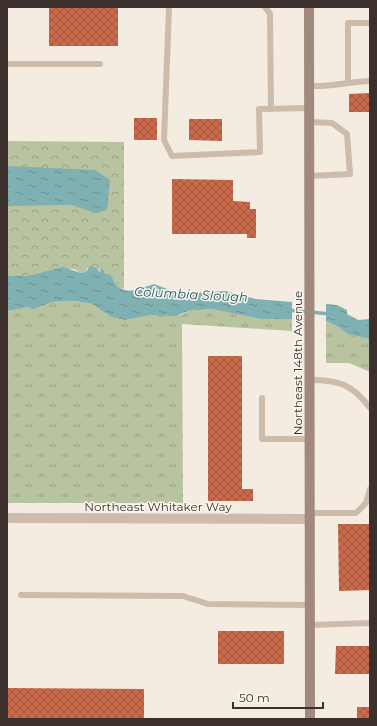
<svg xmlns="http://www.w3.org/2000/svg" width="377" height="726" font-family="Montserrat,sans-serif">
<style>
.grass{fill:url(#grass-tufts)}
.forest{fill:url(#forest-crowns)}
.water{fill:url(#water-ripples)}
.lines{fill:none;stroke-linecap:round;stroke-linejoin:round}
.stream{stroke:#7fb0b2;stroke-width:3.5}
.building{fill:url(#building-cross-hatch)}
.lane{stroke:#cdbbac;stroke-width:6}
.street{stroke:#cdbbac;stroke-width:10}
.secondary{stroke:#a18a7d;stroke-width:10}
.labels{text-anchor:middle;dominant-baseline:central;stroke-width:3;stroke-linejoin:round;paint-order:stroke}
.street-label{font-size:12px;fill:#3b302b;stroke:#fbf5ee}
.water-label{font-size:13px;font-style:italic;fill:#1f5a5e;stroke:#fbf5ee}
</style>
<defs>
<pattern id="grass-tufts" width="24" height="20" patternUnits="userSpaceOnUse"><rect width="24" height="20" fill="#b8c4a0"/><path d="M3 7l-1-3M5 7V3M7 7l1-3M15 17l-1-3M17 17v-4M19 17l1-3" fill="none" stroke="#97a083"/></pattern>
<pattern id="forest-crowns" width="20" height="18" patternUnits="userSpaceOnUse"><rect width="20" height="18" fill="#b8c4a0"/><path d="M2 6a3 3 0 1 1 6 0M12 15a3 3 0 1 1 6 0" fill="none" stroke="#97a083"/></pattern>
<pattern id="water-ripples" width="26" height="14" patternUnits="userSpaceOnUse"><rect width="26" height="14" fill="#7fb0b2"/><path d="M2 4q2-2 4 0t4 0M15 11q2-2 4 0t4 0" fill="none" stroke="#699091"/></pattern>
<pattern id="building-cross-hatch" width="8" height="8" patternUnits="userSpaceOnUse"><rect width="8" height="8" fill="#c8694b"/><path d="M0 0l8 8M0 8l8-8" fill="none" stroke="#a4573f"/></pattern>
</defs>
<rect width="100%" height="100%" fill="#f4ebe1"/>
<!-- grass -->
<g class="grass">
<polygon points="75,301 92,304 111,317 125,320 152,315 181,315 188,311 211,309 261,319 292,319 292,331 182,324 183,503 7,503 7,311 29,307 32,310 52,302"/>
<polygon points="326,321 339,327 347,334 370,339 370,372 349,363 326,363"/>
</g>
<!-- forest -->
<path class="forest" d="M 7,141 L 124,142 L 124,289 C 117,288 117,284 113,279 C 108,271 95,268 87,268 L 86,272 L 81,273 L 74,269 L 56,269 L 26,276 L 7,276 Z"/>
<!-- water -->
<g class="water">
<polygon points="7,166 95,170 110,180 107,210 95,213 72,205 7,206"/>
<path d="M 90,266 L 96,268 L 100,272 L 101,269 L 104,270 L 105,273 C 110,274 112,276 114,281 C 123,298 141,288 154,284 L 180,294 L 225,291 L 256,299 L 292,302 L 292,319 L 261,319 L 211,309 L 188,311 L 176,316 L 152,315 L 125,320 L 111,317 L 92,304 L 75,301 L 52,302 L 32,310 L 29,307 L 7,311 L 7,276 L 26,276 L 63,267 L 81,273 L 86,272 Z"/>
<polygon points="326,304 337,305 347,310 347,314 358,320 370,319 370,339 347,334 339,327 326,321"/>
</g>
<g class="lines">
<!-- stream -->
<polyline class="stream" points="287,310 331,314"/>
</g>
<!-- building -->
<g class="building">
<rect x="49" y="7" width="69" height="39"/>
<polygon points="370,93 370,112 349,112 349,94"/>
<rect x="134" y="118" width="23" height="22"/>
<polygon points="189,119 222,119 222,141 189,140"/>
<polygon points="172,179 233,180 233,201 250,202 250,209 256,209 256,238 247,238 247,234 172,234"/>
<polygon points="208,356 242,356 242,489 253,489 253,501 208,501"/>
<polygon points="338,524 370,524 370,590 339,591"/>
<rect x="218" y="631" width="66" height="33"/>
<polygon points="336,646 370,646 370,674 335,674"/>
<polygon points="7,688 144,689 144,719 7,719"/>
<rect x="357" y="707" width="13" height="12"/>
</g>
<g class="lines">
<!-- lane -->
<g class="lane">
<polyline points="169,7 164,140 172,156 260,152 259,109 309,108"/>
<polyline points="265,7 270,14 271,109"/>
<polyline points="7,64 100,64"/>
<polyline points="348,82 348,23 370,23"/>
<path d="M 309,86 C 330,87 349,82 370,81"/>
<polyline points="309,122 332,123 347,134 350,174 310,176"/>
<path d="M 310,380 C 339,380 352,384 370,408"/>
<polyline points="262,398 262,439 310,439"/>
<polyline points="310,513 356,513 366,503 370,489"/>
<polyline points="21,595 183,596 208,604 310,605"/>
<polyline points="310,625 370,623"/>
</g>
<!-- street -->
<polyline class="street" points="7,518 310,519"/>
<!-- secondary -->
<polyline class="secondary" points="309,7 310,719"/>
</g>
<g class="labels">
<!-- street labels -->
<g class="street-label">
<text transform="translate(297 363) rotate(-90)">Northeast 148th Avenue</text>
<text x="158" y="506">Northeast Whitaker Way</text>
</g>
<!-- water labels -->
<g class="water-label">
<text transform="translate(191 294) rotate(3)">Columbia Slough</text>
</g>
</g>
<!-- border -->
<rect width="377" height="726" fill="none" stroke="#3b302b" stroke-width="16"/>
<!-- scale -->
<path d="M233 702v6h90v-6" fill="none" stroke="#3b302b" stroke-width="2"/>
<text x="239" y="702" font-size="12" fill="#3b302b" stroke="#fbf5ee" stroke-width="3" paint-order="stroke">50 m</text>
</svg>
